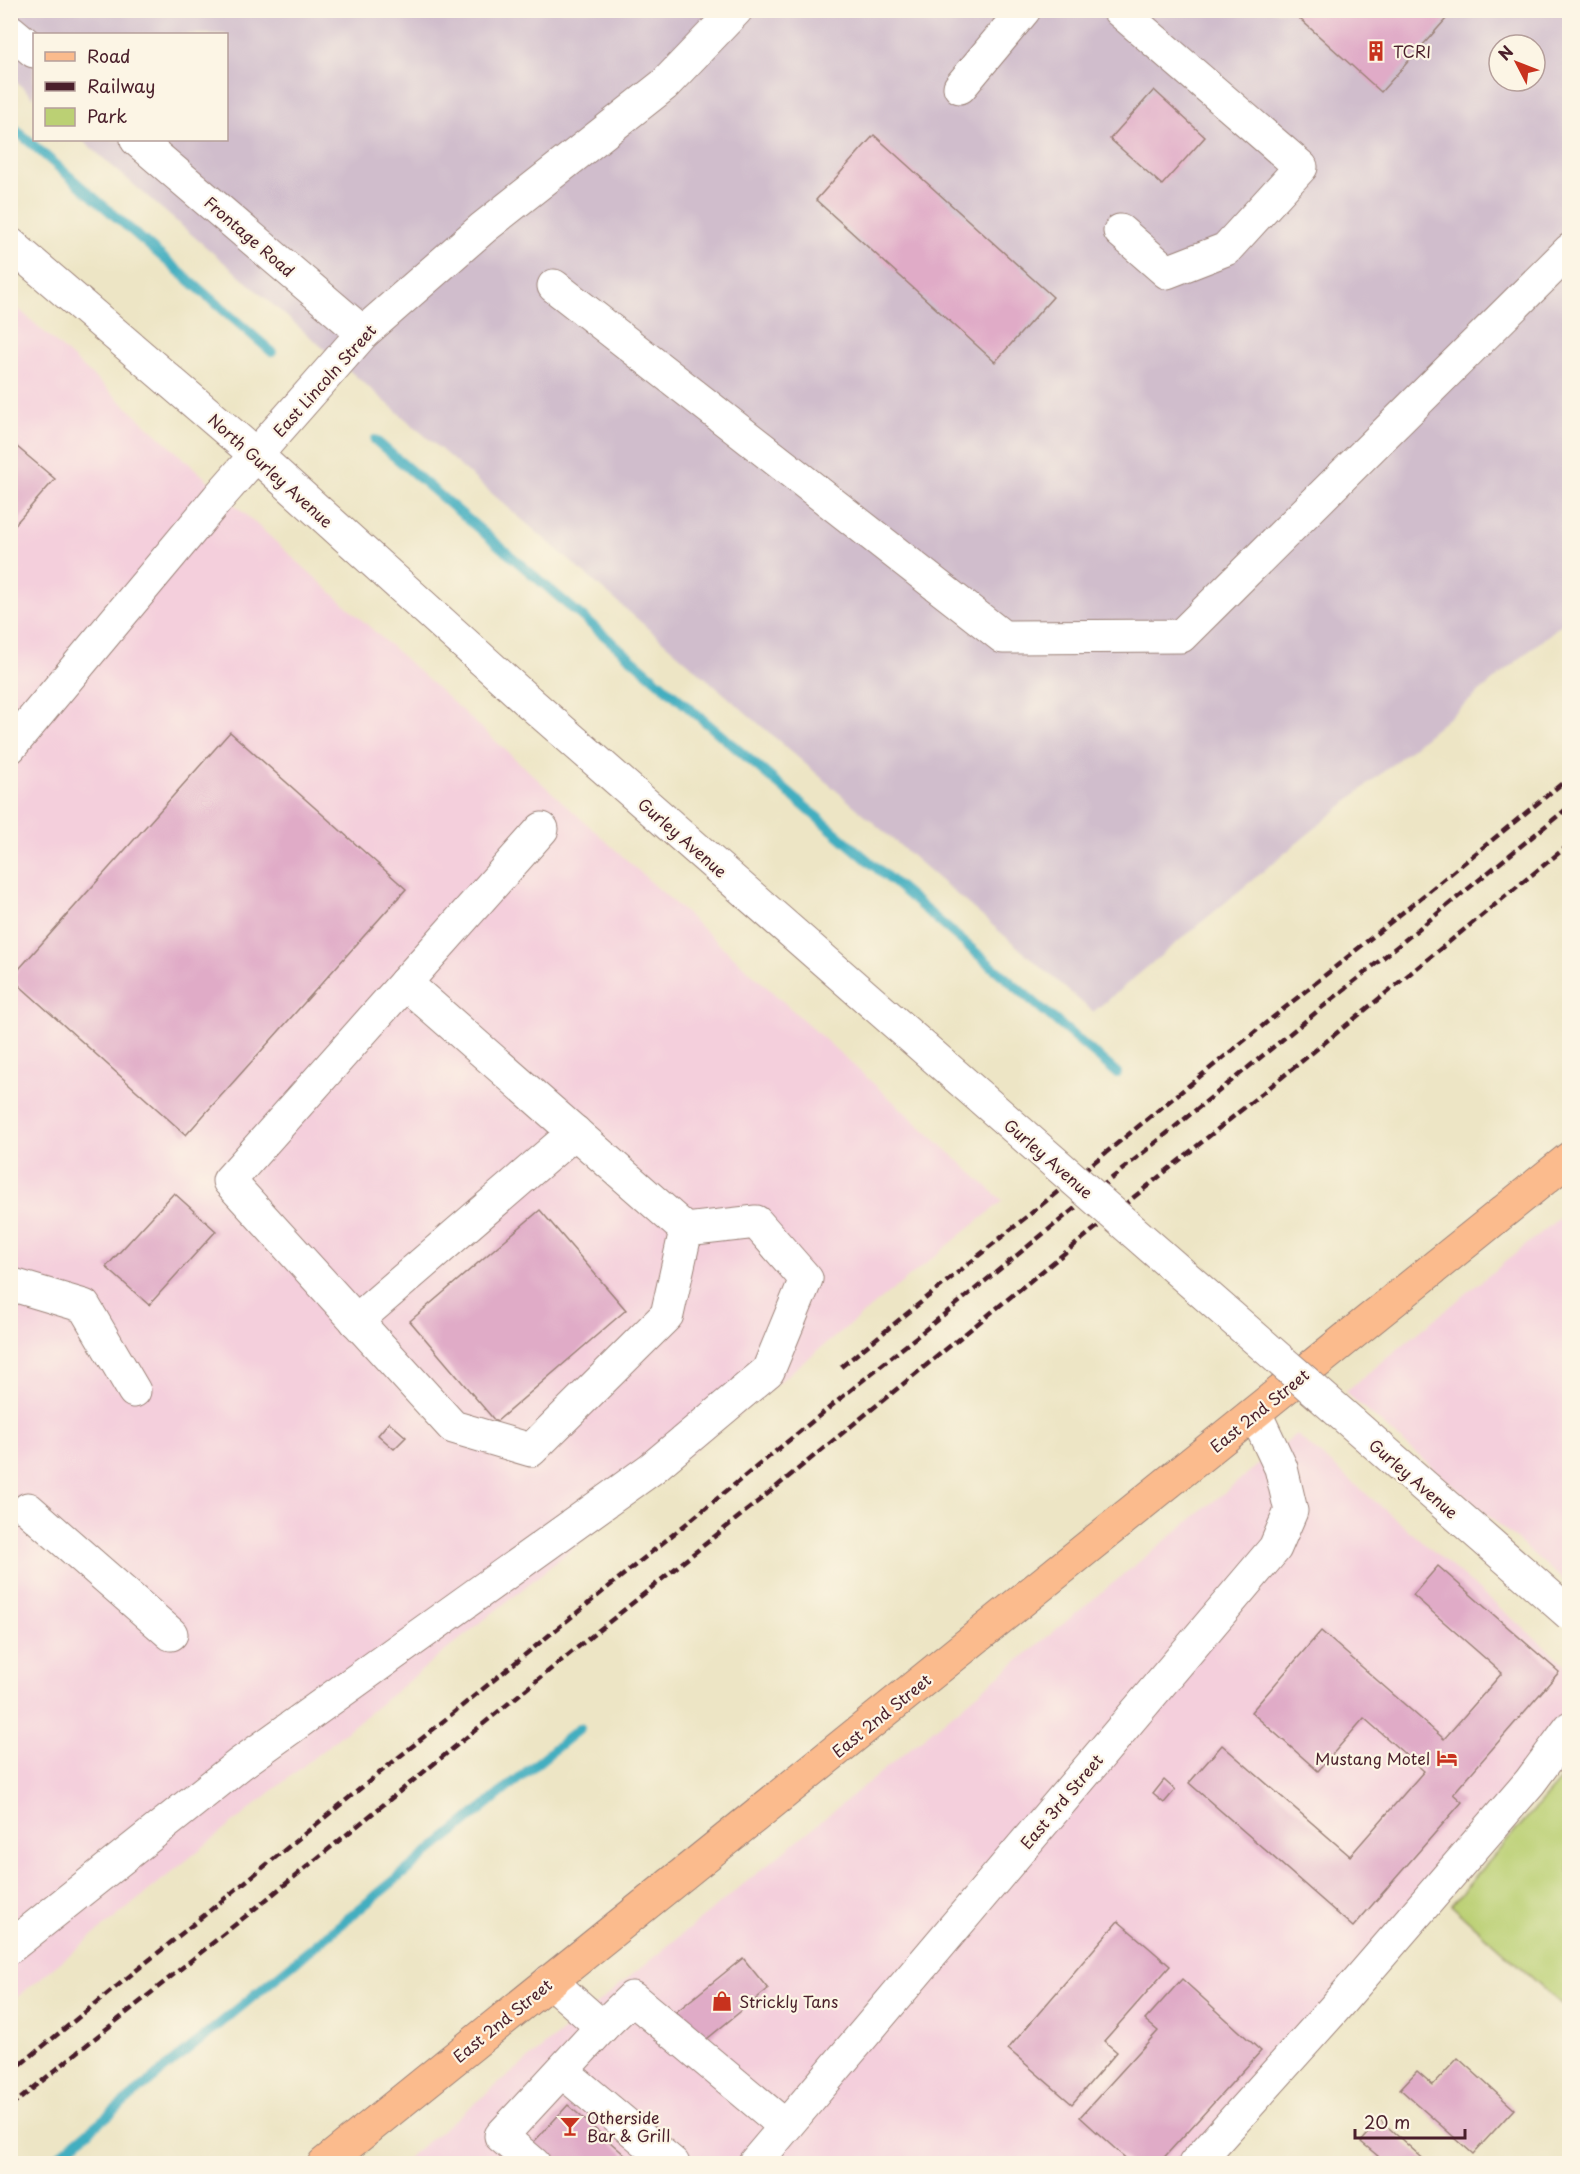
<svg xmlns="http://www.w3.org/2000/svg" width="1580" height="2174" font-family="'Playpen Sans',sans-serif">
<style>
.built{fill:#f4cfdc}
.industrial{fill:#d0bdcc;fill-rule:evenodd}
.green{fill:#bbd074;stroke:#827850;stroke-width:1.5}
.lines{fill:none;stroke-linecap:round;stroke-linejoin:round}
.stream{stroke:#42aec0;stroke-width:10}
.building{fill:#e0abc7}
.minor-casing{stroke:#9c8278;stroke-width:35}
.major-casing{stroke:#9c8278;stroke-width:35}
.minor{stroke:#fff;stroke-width:33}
.major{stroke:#fbbb8d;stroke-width:33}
.rail{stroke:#4a1f2b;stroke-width:4.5;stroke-dasharray:9 4.5;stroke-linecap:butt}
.minor-bridge-casing{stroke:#9c8278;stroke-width:35;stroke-linecap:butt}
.minor-bridge{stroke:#fff;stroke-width:33}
.labels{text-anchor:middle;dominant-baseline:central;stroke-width:4.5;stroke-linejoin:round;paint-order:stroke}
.poi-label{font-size:16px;fill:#4a1f2b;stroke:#fcf5e5;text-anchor:start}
.street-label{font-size:16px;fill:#4a1f2b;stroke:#fcf5e5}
</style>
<rect width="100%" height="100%" fill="#fcf5e5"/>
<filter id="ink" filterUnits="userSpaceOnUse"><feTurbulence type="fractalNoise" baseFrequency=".0167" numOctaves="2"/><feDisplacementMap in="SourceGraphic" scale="12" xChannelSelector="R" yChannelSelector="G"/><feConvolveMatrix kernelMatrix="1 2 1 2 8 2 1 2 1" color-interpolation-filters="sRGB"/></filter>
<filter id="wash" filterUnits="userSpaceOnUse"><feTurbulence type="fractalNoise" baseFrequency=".008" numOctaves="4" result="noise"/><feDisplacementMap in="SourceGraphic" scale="24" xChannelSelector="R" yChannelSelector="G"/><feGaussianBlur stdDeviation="1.35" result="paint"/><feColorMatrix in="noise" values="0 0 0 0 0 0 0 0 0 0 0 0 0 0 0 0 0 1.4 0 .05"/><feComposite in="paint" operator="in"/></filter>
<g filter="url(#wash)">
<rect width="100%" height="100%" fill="#ede5c5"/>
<!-- built -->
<g class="built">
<polygon points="10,301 1003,1201 11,2002 10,2002"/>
<polygon points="1569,1210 1569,1585 1345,1392"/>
<polygon points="1296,1434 1569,1667 1569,1740 1194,2163 400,2164"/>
</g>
<!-- industrial -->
<path class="industrial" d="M 11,10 L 1569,11 L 1569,618 L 1093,1012 L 82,140 L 226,140 L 226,34 L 34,34 L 34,98 L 11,77 ZM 1499,45 L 1535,45 L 1535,81 L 1499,81 Z"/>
<!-- green -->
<polygon class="green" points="1569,1770 1569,2011 1451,1905"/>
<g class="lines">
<!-- stream -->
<g class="stream">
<polyline points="10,125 272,352"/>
<polyline points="375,440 1117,1073"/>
<polyline points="49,2164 580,1728"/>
</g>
</g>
<g id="blocks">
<!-- building -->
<g class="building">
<polygon points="1290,10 1454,10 1381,92"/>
<polygon points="1154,90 1205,137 1162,185 1110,139"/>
<polygon points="874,135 1053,297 995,362 816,200"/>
<polygon points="10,441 55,479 10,530"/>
<polygon points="230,732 406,889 186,1135 11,978"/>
<polygon points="174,1193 216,1231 149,1305 106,1267"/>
<polygon points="540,1210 626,1310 496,1422 410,1321"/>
<polygon points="389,1422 406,1437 394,1449 378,1435"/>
<polygon points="1438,1566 1559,1672 1453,1794 1462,1802 1353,1927 1189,1783 1222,1745 1350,1856 1424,1771 1364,1718 1318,1771 1251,1712 1321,1631 1444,1739 1502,1673 1413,1595"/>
<polygon points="1164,1780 1175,1790 1164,1803 1153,1794"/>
<polygon points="1118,1921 1170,1966 1104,2041 1117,2052 1072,2104 1008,2049"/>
<polygon points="743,1958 768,1989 702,2043 676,2012"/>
<polygon points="1182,1979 1261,2051 1158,2164 1132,2164 1080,2117 1158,2031 1145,2020"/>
<polygon points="1458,2058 1514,2109 1473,2154 1400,2089 1417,2071 1433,2085"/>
<polygon points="568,2105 635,2164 550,2164 530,2146"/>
<polygon points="1380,2120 1429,2164 1371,2164 1378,2156 1361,2142"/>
</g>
</g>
</g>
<g filter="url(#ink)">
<use href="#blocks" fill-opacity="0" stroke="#9c8278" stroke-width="1.5"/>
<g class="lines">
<!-- minor casing -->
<g class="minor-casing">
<g id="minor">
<polyline points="1119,10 1301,167 1226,249 1167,272 1120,231"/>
<polyline points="10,31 34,51"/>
<polyline points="960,87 1024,10"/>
<polyline points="137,140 363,333"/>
<polyline points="10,244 256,455 528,701"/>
<polyline points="554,286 1003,637 1181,636 1570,250"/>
<polyline points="10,747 218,498 363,333 483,228 664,85 736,10"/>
<polyline points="405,983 542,829"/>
<polyline points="10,1284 84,1306 134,1391"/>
<polyline points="356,1321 575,1132"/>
<polyline points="28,1509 171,1634"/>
<polyline points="10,1947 240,1764 651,1469 768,1371 806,1279 756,1222 686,1230 405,983 229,1181 453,1427 531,1450 667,1315 686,1230"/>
<polyline points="550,1981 602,2027 632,1998 785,2126"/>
<polyline points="562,2071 673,2164"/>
<polyline points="534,2164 501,2136 602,2027"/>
<polyline points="754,2164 1275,1548 1291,1511 1281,1468 1255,1413"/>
<polyline points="1195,2164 1333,2010 1530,1782 1570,1728"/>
</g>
</g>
<!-- major casing -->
<g class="major-casing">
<polyline id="major" points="324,2164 1570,1158"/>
</g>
<!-- minor -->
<use href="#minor" class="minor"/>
<!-- major -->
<use href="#major" class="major"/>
<!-- rail -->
<g class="rail">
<polyline points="841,1367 1570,777"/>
<polyline points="10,2073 1570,806"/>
<polyline points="10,2107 1570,844"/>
</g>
<!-- minor-bridge casing -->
<g class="minor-bridge-casing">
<polyline id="minor-bridge" points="528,701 1570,1614"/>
</g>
<!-- minor-bridge -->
<use href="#minor-bridge" class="minor-bridge"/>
</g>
</g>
<!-- icons -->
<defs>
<g id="building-bare" transform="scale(1.62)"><path d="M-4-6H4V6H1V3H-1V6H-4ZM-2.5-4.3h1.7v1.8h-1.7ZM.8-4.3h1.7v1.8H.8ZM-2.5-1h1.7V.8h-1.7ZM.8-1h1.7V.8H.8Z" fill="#c8321e" stroke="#fcf5e5" stroke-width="2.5" paint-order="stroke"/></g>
<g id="hotel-bare" transform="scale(1.62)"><path d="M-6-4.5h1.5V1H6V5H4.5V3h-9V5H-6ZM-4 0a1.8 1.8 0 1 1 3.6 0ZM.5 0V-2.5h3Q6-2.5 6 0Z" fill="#c8321e" stroke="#fcf5e5" stroke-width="2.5" paint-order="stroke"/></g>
<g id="shop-bare" transform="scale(1.62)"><path d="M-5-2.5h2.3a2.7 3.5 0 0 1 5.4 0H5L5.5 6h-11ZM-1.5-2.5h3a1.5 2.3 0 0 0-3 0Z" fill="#c8321e" stroke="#fcf5e5" stroke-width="2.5" paint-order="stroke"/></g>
<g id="bar-bare" transform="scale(1.62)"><path d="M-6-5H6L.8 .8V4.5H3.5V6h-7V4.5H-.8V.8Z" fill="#c8321e" stroke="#fcf5e5" stroke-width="2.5" paint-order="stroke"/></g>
</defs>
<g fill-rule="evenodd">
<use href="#building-bare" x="1376" y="51"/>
<use href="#hotel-bare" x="1447" y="1758"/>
<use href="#shop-bare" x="722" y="2001"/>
<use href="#bar-bare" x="570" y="2126"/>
</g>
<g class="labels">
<!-- poi labels -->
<g class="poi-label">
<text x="1393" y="51">TCRI</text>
<text x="1430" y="1758" text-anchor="end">Mustang Motel</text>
<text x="739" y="2001">Strickly Tans</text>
<text x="587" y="2117">Otherside<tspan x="587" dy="18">Bar &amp; Grill</tspan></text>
</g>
<!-- street labels -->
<g class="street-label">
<text transform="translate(250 236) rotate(41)">Frontage Road</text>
<text transform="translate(324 380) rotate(-48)">East Lincoln Street</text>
<text transform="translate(271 470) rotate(42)">North Gurley Avenue</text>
<text transform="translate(683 837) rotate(41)">Gurley Avenue</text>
<text transform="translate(1049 1158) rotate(41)">Gurley Avenue</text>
<text transform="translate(1259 1410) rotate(-39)">East 2nd Street</text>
<text transform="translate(1414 1478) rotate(41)">Gurley Avenue</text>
<text transform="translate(881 1715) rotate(-39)">East 2nd Street</text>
<text transform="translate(1061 1801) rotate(-50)">East 3rd Street</text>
<text transform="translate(502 2020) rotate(-39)">East 2nd Street</text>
</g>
</g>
<!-- margin -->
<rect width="1580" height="2174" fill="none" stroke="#fcf5e5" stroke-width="36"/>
<!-- legend -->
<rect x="33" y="33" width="195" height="108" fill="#fcf5e5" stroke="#b59f9b" stroke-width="1.5"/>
<rect x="45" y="52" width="30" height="9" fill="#fbbb8d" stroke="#b59f9b" stroke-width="1.5"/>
<text x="87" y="63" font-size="18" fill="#4a1f2b">Road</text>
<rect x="45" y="82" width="30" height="9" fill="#4a1f2b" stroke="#b59f9b" stroke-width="1.5"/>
<text x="87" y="93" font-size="18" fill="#4a1f2b">Railway</text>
<rect x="45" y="108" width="30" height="18" fill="#bbd074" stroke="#b59f9b" stroke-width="1.5"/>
<text x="87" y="123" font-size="18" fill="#4a1f2b">Park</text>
<!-- north arrow -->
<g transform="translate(1517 63) rotate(312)"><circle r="28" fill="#fcf5e5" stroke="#b59f9b" stroke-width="1.5"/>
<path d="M0-4.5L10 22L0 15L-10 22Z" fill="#c8321e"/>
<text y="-9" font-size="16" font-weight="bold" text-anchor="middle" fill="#4a1f2b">N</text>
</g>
<!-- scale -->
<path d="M1355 2129v9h110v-9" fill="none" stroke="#4a1f2b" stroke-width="3"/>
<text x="1364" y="2129" font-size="18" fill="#4a1f2b" stroke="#fcf5e5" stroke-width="4.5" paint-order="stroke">20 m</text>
</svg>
